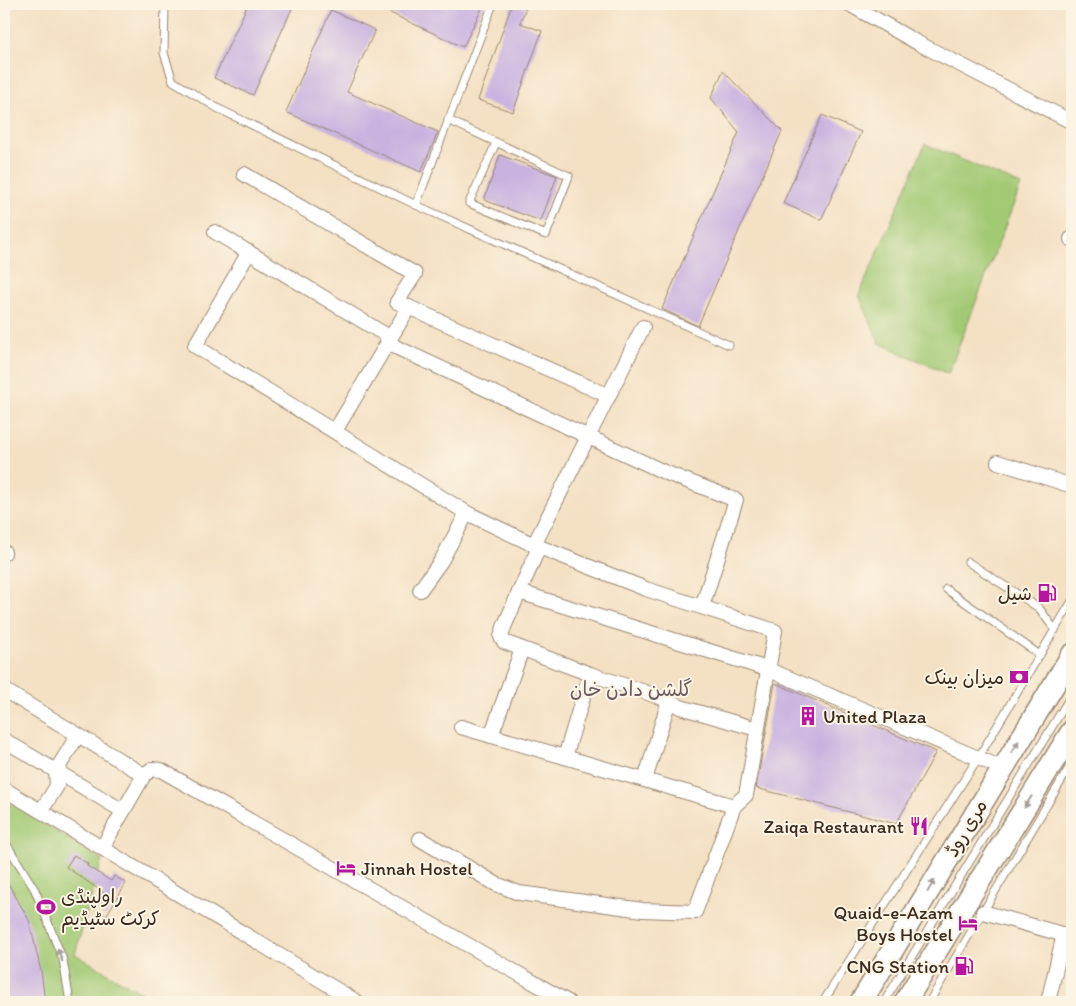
<svg xmlns="http://www.w3.org/2000/svg" width="1076" height="1006" font-family="Itim,'Playpen Sans Arabic',sans-serif">
<style>
.green{fill:#a2c973;stroke:#6e7a48}
.building{fill:#c9b2e0}
.lines{fill:none;stroke-linecap:round;stroke-linejoin:round}
.service-casing{stroke:#988570;stroke-width:9}
.minor-casing{stroke:#988570;stroke-width:16}
.primary-casing{stroke:#988570;stroke-width:24}
.service{stroke:#fff;stroke-width:7}
.minor{stroke:#fff;stroke-width:14}
.primary{stroke:#fff;stroke-width:21}
.oneway{fill:#a79f9a}
.labels{text-anchor:middle;dominant-baseline:central;stroke-width:4;stroke-linejoin:round;paint-order:stroke}
.poi-label{font-size:19px;fill:#3b2a1e;stroke:#fcf5e5;text-anchor:end}
.street-label{font-size:19px;fill:#3b2a1e;stroke:#fcf5e5}
.neighbourhood-label{font-size:20px;fill:#6d5a62;stroke:#fcf5e5}
</style>
<rect width="100%" height="100%" fill="#fcf5e5"/>
<filter id="ink" filterUnits="userSpaceOnUse"><feTurbulence type="fractalNoise" baseFrequency=".02" numOctaves="2"/><feDisplacementMap in="SourceGraphic" scale="10" xChannelSelector="R" yChannelSelector="G"/><feConvolveMatrix kernelMatrix="1 2 1 2 8 2 1 2 1" color-interpolation-filters="sRGB"/></filter>
<filter id="wash" filterUnits="userSpaceOnUse"><feTurbulence type="fractalNoise" baseFrequency=".0096" numOctaves="4" result="noise"/><feDisplacementMap in="SourceGraphic" scale="20" xChannelSelector="R" yChannelSelector="G"/><feGaussianBlur stdDeviation="1.12" result="paint"/><feColorMatrix in="noise" values="0 0 0 0 0 0 0 0 0 0 0 0 0 0 0 0 0 1.4 0 .05"/><feComposite in="paint" operator="in"/></filter>
<g filter="url(#wash)">
<rect width="100%" height="100%" fill="#f4e0c3"/>
<!-- green -->
<g class="green">
<polygon points="925,144 1021,185 948,374 879,343 859,295"/>
<polygon points="4,799 102,860 75,954 157,1002 4,1002"/>
</g>
<g id="blocks">
<!-- building -->
<g class="building">
<polygon points="248,4 294,4 253,95 214,78"/>
<polygon points="371,4 484,4 463,47"/>
<polygon points="512,4 526,8 520,23 542,31 513,112 478,100"/>
<polygon points="331,10 375,30 347,92 438,132 421,172 286,112"/>
<polygon points="723,71 782,131 698,326 662,309 739,132 711,98"/>
<polygon points="822,115 861,132 821,220 783,203"/>
<polygon points="500,155 557,176 541,221 484,200"/>
<polygon points="775,683 936,752 896,824 756,788"/>
<polygon points="74,855 88,864 87,866 111,881 114,876 126,883 106,916 94,909 104,893 66,867"/>
<polygon points="4,876 29,920 41,971 45,1002 4,1002"/>
</g>
</g>
</g>
<g filter="url(#ink)">
<use href="#blocks" fill-opacity="0" stroke="#988570" stroke-width="1"/>
<g class="lines">
<!-- service casing -->
<g class="service-casing">
<g id="service">
<polyline points="165,4 164,53 173,81 217,108 416,205 729,345"/>
<polyline points="448,120 569,176 546,235 469,203 496,143"/>
<polyline points="416,205 493,4"/>
<polyline points="968,562 1039,608 1055,630"/>
<polyline points="946,589 1040,655"/>
<polyline points="4,840 35,890 63,960 70,1002"/>
<polyline points="823,1002 978,758 1072,601"/>
<polyline points="884,1002 1072,694"/>
<polyline points="929,1002 1072,763"/>
</g>
</g>
<!-- minor casing -->
<g class="minor-casing">
<g id="minor">
<polyline points="849,4 918,43 1072,122"/>
<polyline points="244,174 415,274 397,302 609,396"/>
<polyline points="215,232 391,338"/>
<polyline points="1071,239 1072,239"/>
<polyline points="249,252 195,346 467,513 534,545 646,589 775,631 746,795 734,806 461,727"/>
<polyline points="387,343 664,472 736,500 702,607"/>
<polyline points="335,431 409,307"/>
<polyline points="998,462 1072,486"/>
<polyline points="534,545 643,327"/>
<polyline points="539,547 504,627 501,637 504,642 590,674 669,700 680,707 757,729"/>
<polyline points="4,552 4,553"/>
<polyline points="420,590 441,561 467,513"/>
<polyline points="519,592 767,669 1002,768"/>
<polyline points="4,690 144,775"/>
<polyline points="491,736 522,649"/>
<polyline points="4,740 123,811"/>
<polyline points="565,757 590,674"/>
<polyline points="645,780 669,700"/>
<polyline points="4,789 357,1002"/>
<polyline points="41,811 57,786 56,771 78,735"/>
<polyline points="420,839 496,884 519,893 643,910 695,912 734,806"/>
<polyline points="102,848 144,775 152,769 161,770 568,1002"/>
<polyline points="983,912 1072,937"/>
<polyline points="1048,1002 1064,934"/>
</g>
</g>
<!-- primary casing -->
<g class="primary-casing">
<g id="primary">
<polyline points="861,1002 1072,655"/>
<polyline points="905,1002 1072,731"/>
</g>
</g>
<!-- service -->
<use href="#service" class="service"/>
<!-- minor -->
<use href="#minor" class="minor"/>
<!-- primary -->
<use href="#primary" class="primary"/>
</g>
<!-- one-way arrows -->
<defs><path id="oneway-solid" d="M-6-.8H1V-3.2L6.5 0L1 3.2V.8H-6Z" transform="scale(1.25)"/></defs>
<g class="oneway">
<use href="#oneway-solid" transform="translate(1015 747) rotate(-58)"/>
<use href="#oneway-solid" transform="translate(1028 802) rotate(122)"/>
<use href="#oneway-solid" transform="translate(931 886) rotate(-59)"/>
<use href="#oneway-solid" transform="translate(60 955) rotate(-110)"/>
</g>
</g>
<!-- icons -->
<defs>
<g id="fuel-bare" transform="scale(1.5)"><path d="M-5.5-6h7V0h2V4h1.3V-2.5L3-4.5l.8-.8L6-3V5H2.5V1h-1V6h-7ZM-4.2-4.7v3.2H.2V-4.7Z" fill="#b5179e" stroke="#fcf5e5" stroke-width="2.5" paint-order="stroke"/></g>
<g id="bank-bare" transform="scale(1.5)"><path d="M-6-4H6V4H-6ZM0-2.3a2.3 2.3 0 1 0 0 4.6a2.3 2.3 0 1 0 0-4.6Z" fill="#b5179e" stroke="#fcf5e5" stroke-width="2.5" paint-order="stroke"/></g>
<g id="building-bare" transform="scale(1.5)"><path d="M-4-6H4V6H1V3H-1V6H-4ZM-2.5-4.3h1.7v1.8h-1.7ZM.8-4.3h1.7v1.8H.8ZM-2.5-1h1.7V.8h-1.7ZM.8-1h1.7V.8H.8Z" fill="#b5179e" stroke="#fcf5e5" stroke-width="2.5" paint-order="stroke"/></g>
<g id="restaurant-bare" transform="scale(1.5)"><path d="M-5-6h1v4h1v-4h1v4h1v-4h1v5L-1.5 .5V6h-2V.5L-5-1ZM5-6V6H3V1.5H1.5Q1.5-4 5-6Z" fill="#b5179e" stroke="#fcf5e5" stroke-width="2.5" paint-order="stroke"/></g>
<g id="hotel-bare" transform="scale(1.5)"><path d="M-6-4.5h1.5V1H6V5H4.5V3h-9V5H-6ZM-4 0a1.8 1.8 0 1 1 3.6 0ZM.5 0V-2.5h3Q6-2.5 6 0Z" fill="#b5179e" stroke="#fcf5e5" stroke-width="2.5" paint-order="stroke"/></g>
<g id="stadium-bare" transform="scale(1.5)"><path d="M0-5a6.5 5 0 1 0 0 10a6.5 5 0 1 0 0-10ZM-3.5-1.8h7v3.6h-7Z" fill="#b5179e" stroke="#fcf5e5" stroke-width="2.5" paint-order="stroke"/></g>
</defs>
<g fill-rule="evenodd">
<use href="#fuel-bare" x="1047" y="593"/>
<use href="#bank-bare" x="1019" y="677"/>
<use href="#building-bare" x="808" y="716"/>
<use href="#restaurant-bare" x="919" y="826"/>
<use href="#hotel-bare" x="346" y="868"/>
<use href="#stadium-bare" x="46" y="907"/>
<use href="#hotel-bare" x="968" y="923"/>
<use href="#fuel-bare" x="964" y="966"/>
</g>
<g class="labels">
<!-- poi labels -->
<g class="poi-label">
<text x="1032" y="593">شیل</text>
<text x="1004" y="677">میزان بینک</text>
<text x="823" y="716" text-anchor="start">United Plaza</text>
<text x="904" y="826">Zaiqa Restaurant</text>
<text x="361" y="868" text-anchor="start">Jinnah Hostel</text>
<text x="61" y="896" text-anchor="start">راولپنڈی<tspan x="61" dy="22">کرکٹ سٹیڈیم</tspan></text>
<text x="953" y="912">Quaid-e-Azam<tspan x="953" dy="22">Boys Hostel</tspan></text>
<text x="949" y="966">CNG Station</text>
</g>
<!-- street labels -->
<g class="street-label">
<text transform="translate(966 828) rotate(-59)">مری روڈ</text>
</g>
<!-- neighbourhood labels -->
<g class="neighbourhood-label">
<text x="631" y="689">گلشن دادن خان</text>
</g>
</g>
<!-- margin -->
<rect width="1076" height="1006" fill="none" stroke="#fcf5e5" stroke-width="20"/>
</svg>
